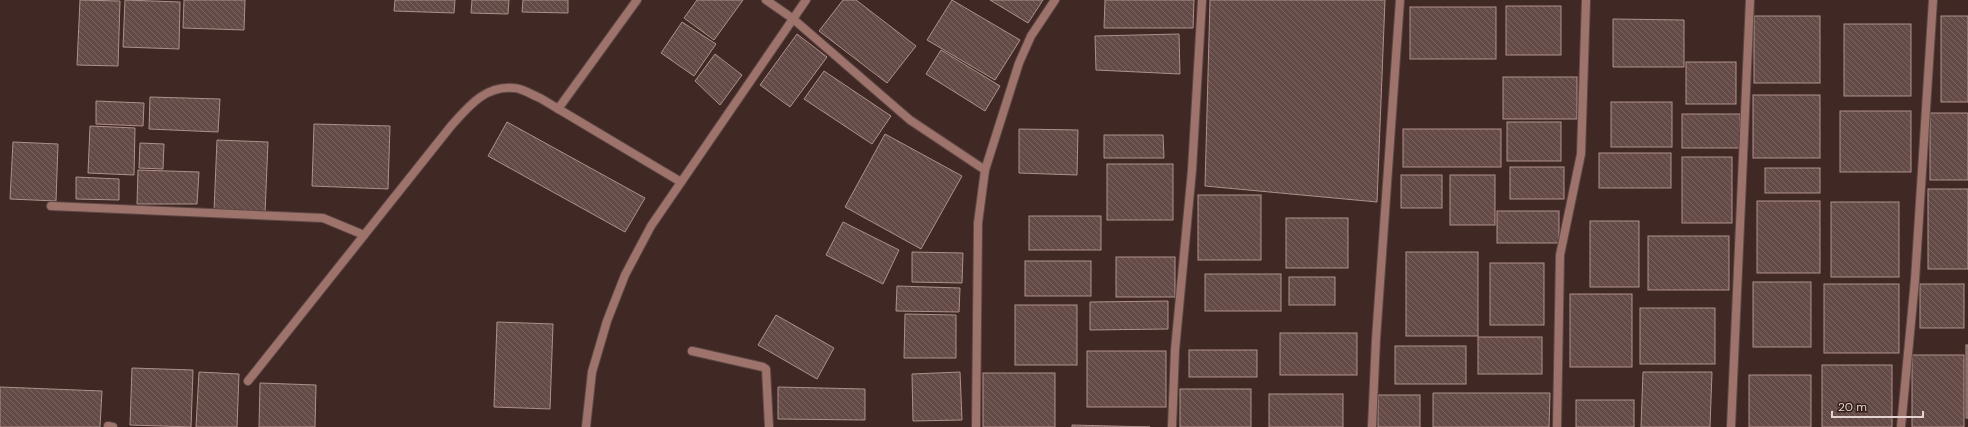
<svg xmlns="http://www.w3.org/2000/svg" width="1968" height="427" font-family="'DM Sans',sans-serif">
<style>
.building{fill:url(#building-back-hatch);stroke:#ad908b}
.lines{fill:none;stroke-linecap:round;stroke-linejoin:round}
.street-casing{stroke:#5d4744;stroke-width:10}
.street{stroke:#9d736c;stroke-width:8}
</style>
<defs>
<pattern id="building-back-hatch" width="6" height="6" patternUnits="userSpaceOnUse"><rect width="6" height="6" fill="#644b47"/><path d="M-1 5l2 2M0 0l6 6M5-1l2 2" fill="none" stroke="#7a6460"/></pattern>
</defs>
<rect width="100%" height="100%" fill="#402925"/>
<!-- building -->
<g class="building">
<polygon points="80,0 120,1 118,66 77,65"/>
<polygon points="125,0 180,2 179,49 123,47"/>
<polygon points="184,0 245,0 244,30 183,28"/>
<polygon points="395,0 455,0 454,13 394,11"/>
<polygon points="472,0 509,0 508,14 471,13"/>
<polygon points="523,0 568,0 568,13 522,12"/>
<polygon points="697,0 743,0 714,40 684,18"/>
<polygon points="843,0 856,0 916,46 887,83 819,31"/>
<polygon points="952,0 1020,40 995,80 927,40"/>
<polygon points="990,0 1043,0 1028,23"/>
<polygon points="1105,0 1194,0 1193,28 1104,28"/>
<polygon points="1210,0 1385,0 1377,202 1205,186"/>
<rect x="1506" y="6" width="55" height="49"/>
<rect x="1410" y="7" width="86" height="52"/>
<rect x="1754" y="16" width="66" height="67"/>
<rect x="1941" y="16" width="27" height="86"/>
<polygon points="1613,19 1684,20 1684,67 1613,67"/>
<polygon points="682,22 716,44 694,76 661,53"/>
<rect x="1844" y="24" width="67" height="72"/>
<polygon points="797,34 827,57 790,107 760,85"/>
<polygon points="1179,34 1180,74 1096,70 1095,36"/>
<polygon points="941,50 1000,86 985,111 926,74"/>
<polygon points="715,54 742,75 720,105 695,81"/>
<rect x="1686" y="62" width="50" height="42"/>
<polygon points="824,71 891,116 872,144 804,99"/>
<rect x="1503" y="77" width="74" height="42"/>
<rect x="1753" y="95" width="67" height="63"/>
<polygon points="150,97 220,99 218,132 149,129"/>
<polygon points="96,101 144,103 143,126 96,124"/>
<rect x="1611" y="102" width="61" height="45"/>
<rect x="1840" y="111" width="71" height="61"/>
<rect x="1930" y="113" width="38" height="67"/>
<rect x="1682" y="114" width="58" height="34"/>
<polygon points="507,122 645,198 625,232 488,156"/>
<rect x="1507" y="122" width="54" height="39"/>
<polygon points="314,124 390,126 388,189 312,186"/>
<polygon points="90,126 135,128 134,175 88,173"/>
<polygon points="1019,129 1078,130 1077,175 1019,173"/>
<rect x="1403" y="129" width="98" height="38"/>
<polygon points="885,134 962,176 921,249 845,207"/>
<polygon points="1104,135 1163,135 1164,158 1104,158"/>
<polygon points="217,140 268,142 265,213 214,211"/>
<polygon points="13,142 58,144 56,201 10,199"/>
<polygon points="140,143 164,144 163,169 139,168"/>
<rect x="1599" y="153" width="72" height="35"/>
<rect x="1682" y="157" width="50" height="66"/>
<rect x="1107" y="164" width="66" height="56"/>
<rect x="1510" y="167" width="54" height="32"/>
<rect x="1765" y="168" width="55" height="25"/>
<polygon points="138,170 199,172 197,204 137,204"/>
<rect x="1401" y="175" width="41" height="33"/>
<rect x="1450" y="175" width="45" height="50"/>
<polygon points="76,177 119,179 119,200 76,199"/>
<rect x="1928" y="189" width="40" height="80"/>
<rect x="1198" y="195" width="63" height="65"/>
<rect x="1757" y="201" width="63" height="72"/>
<rect x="1831" y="202" width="68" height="75"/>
<rect x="1497" y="211" width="62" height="32"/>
<rect x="1029" y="216" width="72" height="34"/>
<rect x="1286" y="218" width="62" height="50"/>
<rect x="1590" y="221" width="49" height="66"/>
<polygon points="843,222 899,250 883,284 826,255"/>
<rect x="1648" y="236" width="81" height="54"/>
<polygon points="912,252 963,253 962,283 912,282"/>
<rect x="1406" y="252" width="72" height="84"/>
<rect x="1116" y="257" width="59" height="40"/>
<rect x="1025" y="261" width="66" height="35"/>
<rect x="1490" y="263" width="54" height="62"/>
<rect x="1205" y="274" width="76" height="37"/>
<rect x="1289" y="277" width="46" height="28"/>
<rect x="1753" y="282" width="58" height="65"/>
<rect x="1824" y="284" width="75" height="69"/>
<rect x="1920" y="284" width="44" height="44"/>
<polygon points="897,286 960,288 959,312 896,311"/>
<rect x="1570" y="294" width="62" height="73"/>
<polygon points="1168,301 1168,329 1090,330 1090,302"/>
<rect x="1015" y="305" width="62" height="60"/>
<rect x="1640" y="308" width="75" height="56"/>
<polygon points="905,314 956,315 956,358 904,358"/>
<polygon points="776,315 834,348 817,379 758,345"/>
<polygon points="497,322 553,324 550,409 494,407"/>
<rect x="1280" y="333" width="77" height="42"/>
<rect x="1478" y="337" width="64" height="37"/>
<rect x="1966" y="345" width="2" height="73"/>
<rect x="1395" y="346" width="71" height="38"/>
<rect x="1189" y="350" width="68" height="27"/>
<rect x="1087" y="351" width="79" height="56"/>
<rect x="1912" y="355" width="52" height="72"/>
<rect x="1822" y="365" width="70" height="62"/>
<polygon points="132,368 193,370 191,427 130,425"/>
<polygon points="199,372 239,374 237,427 196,427"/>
<polygon points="960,372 962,420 913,421 912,374"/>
<polygon points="1643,372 1712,372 1710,427 1641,427"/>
<rect x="983" y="373" width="72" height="54"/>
<rect x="1749" y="375" width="62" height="52"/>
<polygon points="260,383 316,385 315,427 259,427"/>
<polygon points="0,387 102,391 100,427 0,427"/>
<polygon points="778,387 865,389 865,420 778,419"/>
<rect x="1180" y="389" width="71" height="38"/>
<polygon points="1433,393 1550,393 1549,427 1433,427"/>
<rect x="1269" y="394" width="74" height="33"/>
<rect x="1378" y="395" width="42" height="32"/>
<rect x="1576" y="400" width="58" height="27"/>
<polygon points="1072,425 1150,427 1072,427"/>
</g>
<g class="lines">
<!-- street casing -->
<g class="street-casing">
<g id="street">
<polyline points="766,0 792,18 910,120 985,170"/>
<polyline points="558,109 637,0"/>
<polyline points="51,206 323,218 364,235"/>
<polyline points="692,351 763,367 766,369 769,427"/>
<path d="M 248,381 L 451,126 C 468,107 485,85 514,88 C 522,88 532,95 540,98 L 681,182"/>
<polyline points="108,426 113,427"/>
<polyline points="586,427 592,372 607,321 625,275 651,226 806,0"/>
<polyline points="976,427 978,223 985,170 1019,63 1031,36 1055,0"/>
<polyline points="1172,427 1175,350 1192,170 1202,0"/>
<polyline points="1372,427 1376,339 1400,0"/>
<polyline points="1557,427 1560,255 1581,154 1586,0"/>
<polyline points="1731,427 1750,0"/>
<polyline points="1901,427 1915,280 1933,0"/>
</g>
</g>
<!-- street -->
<use href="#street" class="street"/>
</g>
<!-- scale -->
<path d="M1832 411v6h91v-6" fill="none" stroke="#e2d2d0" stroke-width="2"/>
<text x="1838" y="411" font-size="12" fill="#e2d2d0" stroke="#351f1c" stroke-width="3" paint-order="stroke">20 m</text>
</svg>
